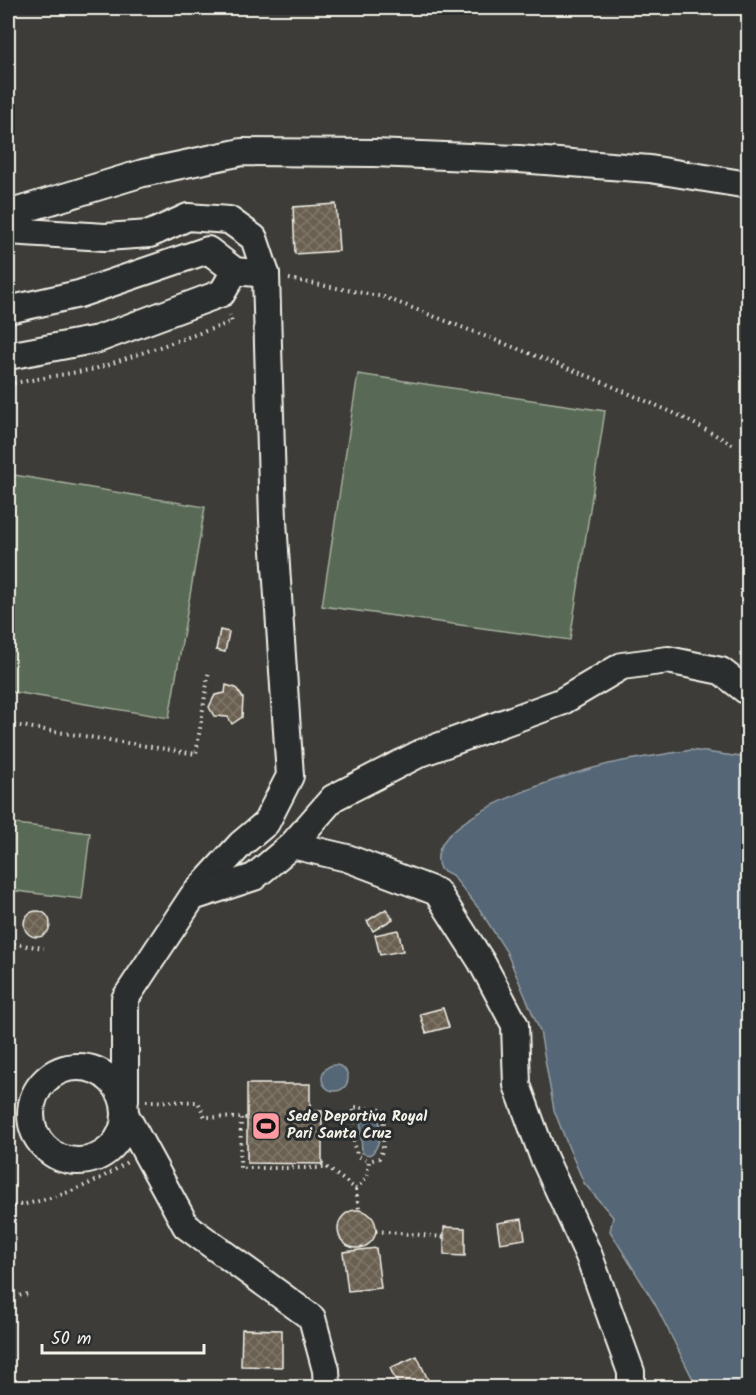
<svg xmlns="http://www.w3.org/2000/svg" width="756" height="1395" font-family="Kalam,sans-serif">
<style>
.green{fill:#596a54;stroke:#a6ae9e;stroke-width:1.5}
.water{fill:#546676;stroke:#949ea4;stroke-width:1.5}
.building{fill:url(#building-cross-hatch);stroke:#f4f1e8;stroke-width:1.5}
.lines{fill:none;stroke-linecap:round;stroke-linejoin:round}
.minor-casing{stroke:#f4f1e8;stroke-width:30}
.path{stroke:#f4f1e8;stroke-width:4;stroke-dasharray:1.5 4.5;stroke-linecap:butt}
.minor{stroke:#2a2d2e;stroke-width:26}
.labels{text-anchor:middle;dominant-baseline:central;stroke-width:6;stroke-linejoin:round;paint-order:stroke}
.poi-label{font-size:15px;font-weight:bold;fill:#f4f1e8;stroke:#2a2d2e;text-anchor:start}
</style>
<defs>
<pattern id="building-cross-hatch" width="8" height="8" patternUnits="userSpaceOnUse" patternTransform="scale(1.5)"><rect width="8" height="8" fill="#6a6051"/><path d="M0 0l8 8M0 8l8-8" fill="none" stroke="#80776a"/></pattern>
</defs>
<rect width="100%" height="100%" fill="#3d3c38"/>
<filter id="ink" filterUnits="userSpaceOnUse"><feTurbulence type="fractalNoise" baseFrequency=".0167" numOctaves="2"/><feDisplacementMap in="SourceGraphic" scale="12" xChannelSelector="R" yChannelSelector="G"/><feConvolveMatrix kernelMatrix="1 2 1 2 8 2 1 2 1" color-interpolation-filters="sRGB"/></filter>
<g filter="url(#ink)">
<!-- green -->
<g class="green">
<polygon points="358,374 605,411 570,640 322,606"/>
<polygon points="8,474 205,507 169,718 8,691"/>
<polygon points="8,823 90,833 82,899 8,890"/>
</g>
<!-- water -->
<g class="water">
<path d="M 691,750 L 748,758 L 748,1387 L 697,1387 L 655,1304 L 610,1231 L 613,1217 L 584,1183 L 568,1146 L 554,1110 L 540,1031 L 506,951 L 480,910 L 452,875 L 440,869 C 418,819 568,774 605,765 C 633,758 662,755 691,750 Z"/>
<circle cx="335" cy="1078" r="13"/>
<path d="M 360,1114 L 379,1114 C 379,1129 383,1145 370,1155 L 362,1153 Z"/>
</g>
<!-- building -->
<g class="building">
<polygon points="336,204 339,251 295,254 293,207"/>
<polygon points="220,630 229,632 225,652 216,650"/>
<polygon points="226,685 236,688 243,698 242,717 232,724 228,717 214,716 209,707 215,695 225,693"/>
<polygon points="386,909 393,919 373,931 367,921"/>
<circle cx="37" cy="924" r="13"/>
<polygon points="398,930 403,951 380,955 375,935"/>
<polygon points="443,1008 449,1027 426,1033 420,1014"/>
<polygon points="247,1084 310,1084 310,1111 322,1111 322,1164 247,1163"/>
<circle cx="357" cy="1229" r="19"/>
<polygon points="522,1219 525,1239 500,1243 497,1223"/>
<polygon points="444,1227 465,1228 465,1256 444,1255"/>
<polygon points="376,1248 381,1288 348,1291 343,1252"/>
<polygon points="242,1329 282,1330 282,1367 241,1366"/>
<polygon points="417,1356 431,1386 399,1388 390,1368"/>
</g>
<g class="lines">
<!-- minor casing -->
<g class="minor-casing">
<g id="minor">
<polyline points="8,214 143,173 242,152 374,153 519,159 650,169 748,185"/>
<polyline points="8,231 105,237 150,234 188,217 229,220 254,238 266,274 273,521 290,776 266,823 241,844 193,896 125,999 125,1100"/>
<polyline points="8,310 79,294 208,250 235,271 266,274"/>
<polyline points="8,356 98,339 222,293 235,271"/>
<polyline points="292,845 347,858 437,892 481,961 515,1025 517,1085 543,1156 589,1256 631,1372 631,1388"/>
<polyline points="196,896 254,877 292,845 333,798 421,753 561,702 622,666 668,660 721,671 748,692"/>
<circle cx="78" cy="1114" r="47"/>
<polyline points="126,1116 186,1226 312,1318 326,1370 327,1388"/>
</g>
</g>
<!-- path -->
<g class="path">
<polyline points="289,279 384,297 593,378 676,414 736,446"/>
<polyline points="8,384 95,369 232,322 230,315"/>
<polyline points="8,724 196,754 209,670"/>
<polyline points="8,923 10,896"/>
<polyline points="8,943 44,948"/>
<polyline points="146,1101 198,1102 205,1117 247,1118"/>
<polyline points="241,1118 240,1168 328,1168"/>
<polyline points="322,1164 356,1189 367,1177 369,1161 358,1156 353,1143 354,1107 384,1109 383,1149 379,1158 369,1161"/>
<polyline points="356,1189 359,1210"/>
<path d="M 8,1207 C 50,1201 91,1187 127,1162"/>
<polyline points="376,1231 444,1237"/>
<polyline points="8,1298 28,1294"/>
</g>
<!-- minor -->
<use href="#minor" class="minor"/>
</g>
</g>
<!-- icons -->
<defs>
<g id="stadium-square" transform="scale(1.5)"><rect x="-9" y="-9" width="18" height="18" rx="4" fill="#ff9aa2" stroke="#2a2d2e"/><path d="M0-5a6.5 5 0 1 0 0 10a6.5 5 0 1 0 0-10ZM-3.5-1.8h7v3.6h-7Z" fill="#111"/></g>
</defs>
<g fill-rule="evenodd">
<use href="#stadium-square" x="266" y="1126"/>
</g>
<g class="labels">
<!-- poi labels -->
<g class="poi-label">
<text x="287" y="1117">Sede Deportiva Royal<tspan x="287" dy="17">Pari Santa Cruz</tspan></text>
</g>
</g>
<!-- margin -->
<rect width="756" height="1395" fill="none" stroke="#2a2d2e" stroke-width="30"/>
<rect x="15" y="15" width="726" height="1365" fill="none" stroke="#f4f1e8" stroke-width="2" filter="url(#ink)"/>
<!-- scale -->
<path d="M42 1344v9h162v-9" fill="none" stroke="#f4f1e8" stroke-width="3"/>
<text x="51" y="1344" font-size="18" fill="#f4f1e8" stroke="#2a2d2e" stroke-width="4.5" paint-order="stroke">50 m</text>
</svg>
